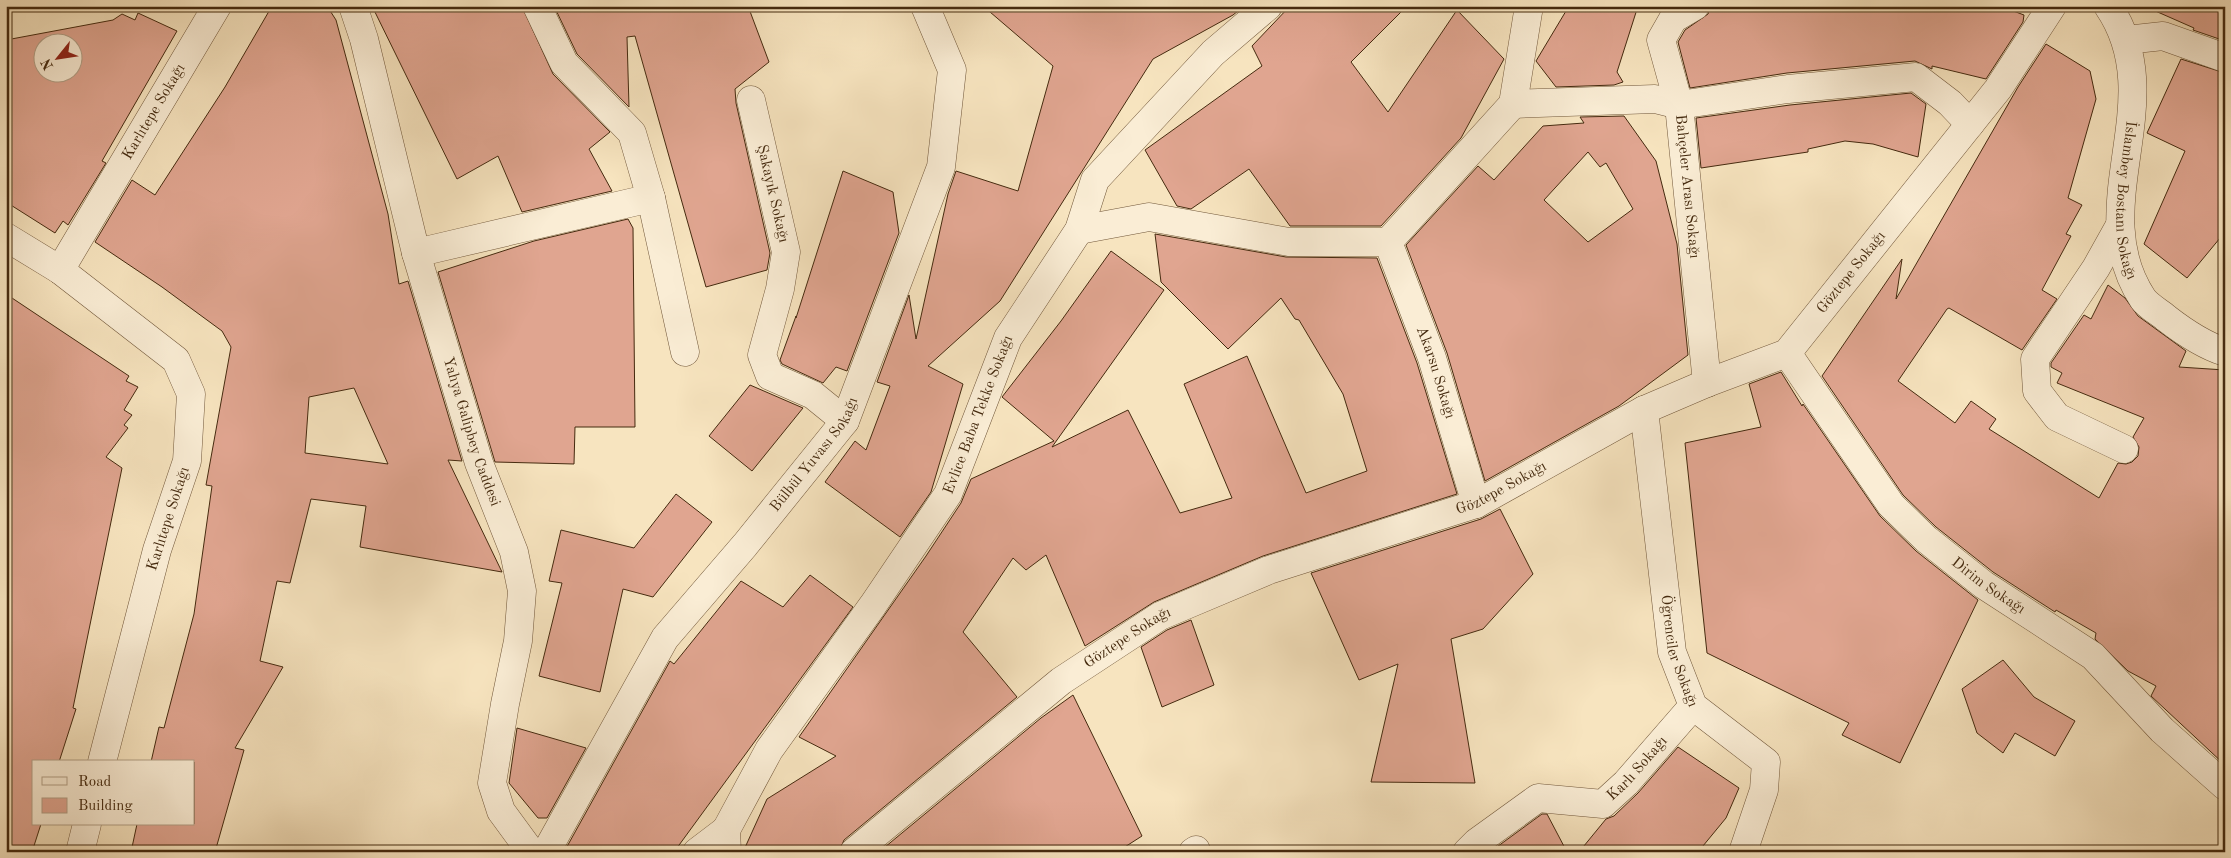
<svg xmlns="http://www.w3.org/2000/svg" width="2231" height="858" font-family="'Old Standard TT',serif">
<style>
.building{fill:#e0a590;stroke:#452a0f;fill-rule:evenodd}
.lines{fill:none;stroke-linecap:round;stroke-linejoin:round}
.minor-casing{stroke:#72583b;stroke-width:29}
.minor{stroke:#faedd5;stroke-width:28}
.labels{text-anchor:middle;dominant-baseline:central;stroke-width:4.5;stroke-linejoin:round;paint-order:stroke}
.street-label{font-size:15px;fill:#452a0f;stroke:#faedd5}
</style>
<rect width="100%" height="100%" fill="#f7e4bf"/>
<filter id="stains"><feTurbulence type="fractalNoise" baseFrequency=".004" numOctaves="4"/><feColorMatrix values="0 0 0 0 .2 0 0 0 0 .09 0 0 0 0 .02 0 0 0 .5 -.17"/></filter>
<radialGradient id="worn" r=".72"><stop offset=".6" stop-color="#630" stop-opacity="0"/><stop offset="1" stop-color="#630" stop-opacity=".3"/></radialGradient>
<!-- building -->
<g class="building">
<path d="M 272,6 L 327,6 L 336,20 L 388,214 L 399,284 L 408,281 L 462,461 L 448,460 L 502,572 L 360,547 L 366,506 L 311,499 L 290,583 L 277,581 L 260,661 L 283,667 L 235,748 L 244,750 L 215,852 L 131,852 L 137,824 L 194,824 L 194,762 L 151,762 L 159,727 L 164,728 L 194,614 L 212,486 L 206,485 L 231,347 L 222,331 L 162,287 L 95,242 L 132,180 L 155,195 L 225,87 ZM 354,388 L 388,464 L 305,453 L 309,397 Z"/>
<polygon points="372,6 522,6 553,74 610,132 589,149 612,191 522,212 498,156 457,179"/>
<polygon points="554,6 748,6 769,62 735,89 736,103 770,253 767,270 706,287 635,36 627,37 629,107 577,54"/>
<polygon points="983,6 1244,6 1233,15 1153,59 1000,301 928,366 963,384 931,492 900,537 825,482 855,441 866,450 890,386 877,382 909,295 916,339 948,194 956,171 1018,191 1053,66"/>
<polygon points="1290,6 1407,6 1351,62 1388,112 1457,10 1504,59 1461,138 1381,226 1290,226 1249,169 1191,209 1177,206 1145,150 1262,66 1252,46"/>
<polygon points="1569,6 1638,6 1617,72 1623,82 1614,85 1556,87 1536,61"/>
<polygon points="1711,6 2000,6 2024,15 2023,22 1986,79 1932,66 1932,69 1915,61 1787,73 1690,88 1678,42 1685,30 1708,14"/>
<polygon points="2144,6 2225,6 2225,41 2193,30 2194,28"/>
<path d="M 138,13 L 177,31 L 102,161 L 106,163 L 68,225 L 63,221 L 55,233 L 6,202 L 6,40 L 113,20 L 122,14 L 135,20 ZM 42,42 L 72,42 L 72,72 L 42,72 Z"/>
<polygon points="2046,44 2090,71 2096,99 2068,198 2082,205 2066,234 2071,236 2042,290 2057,299 2022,350 1949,308 1947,309 1898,381 1955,423 1971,401 1996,419 1989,429 2099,498 2118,463 2126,464 2132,462 2138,456 2139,447 2133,437 2144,418 2057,383 2062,373 2051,367 2051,363 2084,315 2091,319 2108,285 2125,298 2138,316 2186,351 2179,367 2225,370 2225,765 2151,696 2156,686 2128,671 2095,639 2096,633 2056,610 2055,612 1993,572 1936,527 1903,495 1822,376 1902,259 1896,299 2018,87"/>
<polygon points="2181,59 2225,73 2225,232 2187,278 2144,244 2185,151 2147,133"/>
<polygon points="1911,93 1926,104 1918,157 1873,144 1845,141 1808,149 1808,152 1701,168 1696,118 1790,105"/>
<path d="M 1624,116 L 1656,161 L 1677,244 L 1688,355 L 1619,406 L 1485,481 L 1447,353 L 1406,245 L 1478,166 L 1494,180 L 1543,126 L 1584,123 L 1580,117 ZM 1588,152 L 1600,167 L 1606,163 L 1633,209 L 1588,242 L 1544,200 Z"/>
<polygon points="843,171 893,192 899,233 847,371 836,367 823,383 782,364 780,360 796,316 796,318"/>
<polygon points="628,219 633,228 635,427 575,427 574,464 495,462 438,272 534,241"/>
<polygon points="1155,234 1286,257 1377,258 1417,363 1457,494 1263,556 1154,602 1085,646 1046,555 1026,570 1013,558 963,632 1017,697 844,840 839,852 743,852 767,799 836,756 799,737 926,556 961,503 971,479 1054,441 1002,397 1061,321 1111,251 1164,290 1052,447 1128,410 1180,513 1232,498 1184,384 1247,356 1306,493 1367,471 1343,394 1299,320 1295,319 1281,298 1228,349 1161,282"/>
<polygon points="6,294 129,376 126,381 138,387 124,410 132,415 124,425 128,428 106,457 122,468 73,708 76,709 59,762 34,762 34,824 41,824 32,852 6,852"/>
<polygon points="1781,372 1802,406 1803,404 1880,516 1916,551 1978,600 1900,763 1842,735 1849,723 1707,653 1685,443 1761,427 1749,384"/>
<polygon points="750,385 803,408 752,471 709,436"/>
<polygon points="676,494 712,522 653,597 623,589 600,692 539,676 562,583 549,581 561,530 634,548"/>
<polygon points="1500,509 1533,574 1483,629 1451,639 1475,783 1371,782 1398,664 1359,680 1311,573 1481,519"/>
<polygon points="810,575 853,607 674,852 564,852 670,661 674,664 741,581 783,607"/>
<polygon points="1191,620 1214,685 1162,707 1141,647 1167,630"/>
<polygon points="2003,660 2034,697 2075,721 2055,756 2015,733 2003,753 1977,733 1962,689"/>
<polygon points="1073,695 1142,836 1117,852 879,852 1041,718"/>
<polygon points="517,728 586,748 547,818 538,818 509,783"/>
<polygon points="1678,747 1739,788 1726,818 1698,852 1579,852 1606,819 1614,816 1638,793"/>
<polygon points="1542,814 1547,814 1567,852 1490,852"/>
</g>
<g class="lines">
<!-- minor casing -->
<g class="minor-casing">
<g id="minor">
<path id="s1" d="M 353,6 L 364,39 L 416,253 L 479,463 L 514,552 L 522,591 L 518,641 L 505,704 L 492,783 L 501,811 L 531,852"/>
<polyline points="537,6 564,63 632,133 651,198"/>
<path id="s2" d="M 1695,6 L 1673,19 L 1661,40 L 1679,105 L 1707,383"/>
<path id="s3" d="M 2108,6 C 2173,101 2081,206 2143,299 C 2148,306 2159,312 2166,318 C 2184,332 2203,345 2225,352"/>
<polyline points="2126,40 2163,36 2225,58"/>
<path id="s4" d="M 751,100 L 786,252 L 780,289 L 762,355 L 770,376 L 813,395 L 845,421"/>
<polyline points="1513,104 1655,99 1679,105 1788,89 1916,77 1950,103 1970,124"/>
<polyline points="2120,225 2096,268 2035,359 2037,391 2057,417 2124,449"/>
<polyline points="1079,230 1149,217 1289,242 1388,242 1513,104 1529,6"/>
<polyline points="6,237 60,270 176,360 191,394 187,461 157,550 102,762"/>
<path id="s5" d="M 1388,242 L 1432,358 L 1476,504"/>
<polyline points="416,253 651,198 685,352"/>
<path id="s6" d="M 60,270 L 217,6"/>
<path id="s7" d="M 1787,353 L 1891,505 L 1926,539 L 1984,585 L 2093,656 L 2162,730 L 2225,786"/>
<path id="s8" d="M 1644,410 L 1672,652 L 1693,706 L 1766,762 L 1764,790 L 1743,852"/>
<polyline points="80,852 87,824"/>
<path id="s9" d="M 546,852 L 665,638 L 745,545 L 845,421 L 941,167 L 952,70 L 925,6"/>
<polyline points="697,852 726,830"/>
<path id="s10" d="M 727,852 L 726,830 L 769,750 L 873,605 L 948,494 L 1008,338 L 1079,230 L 1095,180 L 1213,53 L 1268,6"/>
<path id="s11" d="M 854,852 L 1061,681 L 1160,616 L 1269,570 L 1476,504 L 1644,410 L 1707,383 L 1787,353 L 1998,89 L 2052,6"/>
<polyline points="1193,852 1196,850"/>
<path id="s12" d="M 1467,852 L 1477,842 L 1538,798 L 1603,804 L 1626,783 L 1693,706"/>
</g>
</g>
<!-- minor -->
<use href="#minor" class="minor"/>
</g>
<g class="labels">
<!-- street labels -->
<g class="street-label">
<text stroke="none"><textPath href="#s6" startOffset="184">Karlıtepe Sokağı</textPath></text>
<text stroke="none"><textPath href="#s2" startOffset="199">Bahçeler Arası Sokağı</textPath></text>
<text stroke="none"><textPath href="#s4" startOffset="96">Şakayık Sokağı</textPath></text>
<text stroke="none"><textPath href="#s3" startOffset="200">İslambey Bostanı Sokağı</textPath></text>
<text stroke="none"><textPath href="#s11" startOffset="1172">Göztepe Sokağı</textPath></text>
<text stroke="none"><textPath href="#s5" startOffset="139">Akarsu Sokağı</textPath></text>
<text stroke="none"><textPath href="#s10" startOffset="510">Evlice Baba Tekke Sokağı</textPath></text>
<text stroke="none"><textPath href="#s1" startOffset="442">Yahya Galipbey Caddesi</textPath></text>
<text stroke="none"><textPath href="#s9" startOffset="482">Bülbül Yuvası Sokağı</textPath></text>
<text stroke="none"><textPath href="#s11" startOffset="752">Göztepe Sokağı</textPath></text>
<text transform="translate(169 519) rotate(-72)">Karlıtepe Sokağı</text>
<text stroke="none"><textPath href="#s7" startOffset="311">Dirim Sokağı</textPath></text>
<text stroke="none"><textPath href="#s11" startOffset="348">Göztepe Sokağı</textPath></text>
<text stroke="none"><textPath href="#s8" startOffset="244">Öğrenciler Sokağı</textPath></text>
<text stroke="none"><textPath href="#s12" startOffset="204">Karlı Sokağı</textPath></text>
</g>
</g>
<!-- margin -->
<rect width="2231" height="858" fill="none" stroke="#f7e4bf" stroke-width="25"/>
<rect x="8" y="8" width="2216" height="843" fill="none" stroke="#452a0f" stroke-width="2.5"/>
<rect x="12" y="12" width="2206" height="833" fill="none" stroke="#452a0f"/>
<!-- legend -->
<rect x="32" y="760" width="162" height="65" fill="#faedd5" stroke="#b29f86"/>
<rect x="42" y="777" width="25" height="8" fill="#faedd5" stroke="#b29f86"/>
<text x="78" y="786" font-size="15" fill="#452a0f">Road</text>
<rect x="42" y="798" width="25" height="15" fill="#e0a590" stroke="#b29f86"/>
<text x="78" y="810" font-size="15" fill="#452a0f">Building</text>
<!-- north arrow -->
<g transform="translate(58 58) rotate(240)"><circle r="24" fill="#faedd5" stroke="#b29f86"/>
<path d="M0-4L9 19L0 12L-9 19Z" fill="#8f2418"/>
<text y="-8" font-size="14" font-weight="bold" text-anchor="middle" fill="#452a0f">N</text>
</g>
<rect width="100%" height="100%" filter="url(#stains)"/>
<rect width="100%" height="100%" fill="url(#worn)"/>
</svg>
